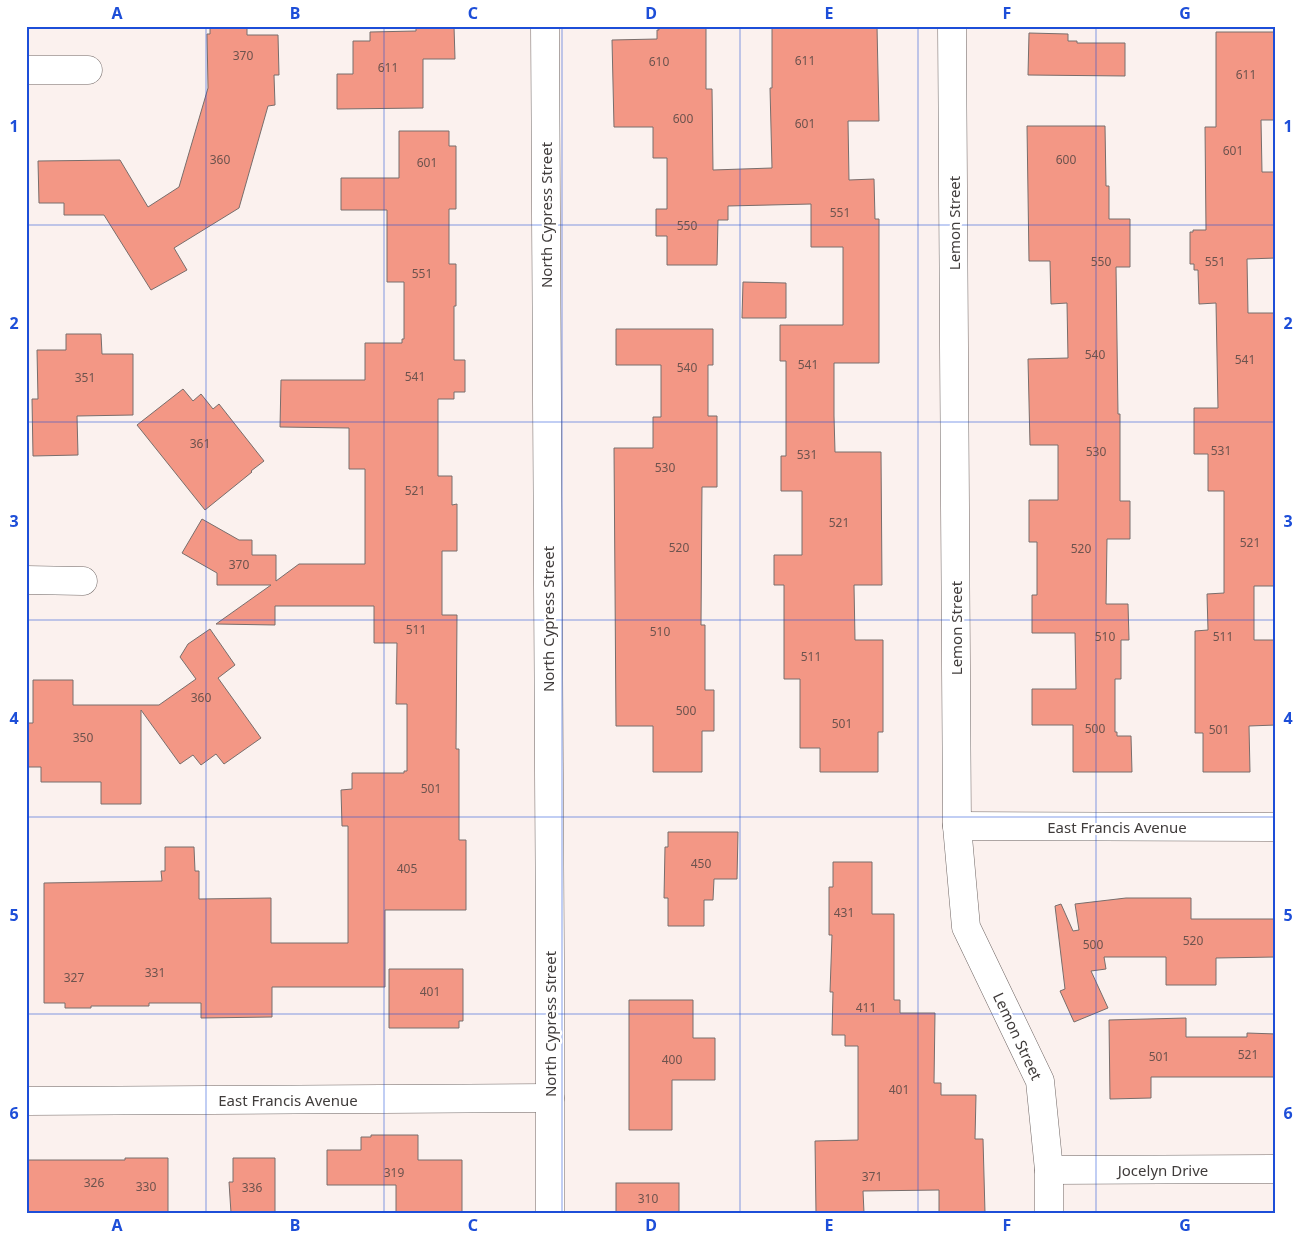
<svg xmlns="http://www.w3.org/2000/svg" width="1302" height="1239" font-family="'Noto Sans',sans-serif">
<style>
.building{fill:#f39785;stroke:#786e6c}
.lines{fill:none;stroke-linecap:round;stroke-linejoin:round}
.minor-casing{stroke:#6f6664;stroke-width:29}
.tertiary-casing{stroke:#6f6664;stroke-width:29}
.minor{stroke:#fff;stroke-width:28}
.tertiary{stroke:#fff;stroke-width:28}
.grid{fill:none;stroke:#1d4ed8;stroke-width:1;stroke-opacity:0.55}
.labels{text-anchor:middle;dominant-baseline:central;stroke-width:4.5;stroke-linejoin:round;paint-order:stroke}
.number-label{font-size:12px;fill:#6d534e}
.street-label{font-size:15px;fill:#403c3b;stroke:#fff}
.neatline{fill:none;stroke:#1d4ed8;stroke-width:2}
.grid-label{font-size:16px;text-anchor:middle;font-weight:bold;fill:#1d4ed8}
</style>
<rect width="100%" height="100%" fill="#fbf1ee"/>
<!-- building -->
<g class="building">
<polygon points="210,26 247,26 247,35 278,35 279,75 274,75 275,105 268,106 239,208 174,248 187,270 151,290 104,215 64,215 64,203 39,203 38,161 120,160 148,207 179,187 208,88 207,34 210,34"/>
<polygon points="416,26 454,26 455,59 423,59 423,108 337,109 337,74 353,74 353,41 370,41 370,32 416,31"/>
<polygon points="658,26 706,26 706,89 712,89 713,170 772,168 770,88 772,88 772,26 877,26 879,121 848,121 849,180 874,179 875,219 879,219 879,363 834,363 834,416 835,452 881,452 882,585 854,585 855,640 883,640 883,732 878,732 878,772 820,772 820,748 800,748 800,679 784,679 784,585 774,585 774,555 802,555 802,491 781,491 781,456 786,456 786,361 780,361 780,325 843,325 843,247 811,247 811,204 728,206 728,220 718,220 717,265 667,265 667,236 656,236 656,209 667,209 667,158 653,158 653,127 614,127 612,40 657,39 657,30 659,30"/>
<polygon points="1216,32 1276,32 1276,120 1261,120 1262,172 1276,172 1276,258 1247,259 1248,313 1276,313 1276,586 1254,586 1254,640 1276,640 1276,725 1249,726 1250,772 1203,772 1203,733 1195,733 1195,631 1208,630 1207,594 1224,593 1224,491 1208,491 1208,454 1194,454 1194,408 1218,408 1216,303 1199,304 1198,270 1194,270 1194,264 1190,264 1190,232 1193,232 1193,230 1206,230 1205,127 1216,127"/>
<polygon points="1029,33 1068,34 1068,41 1077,41 1077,43 1125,43 1125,76 1028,75"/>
<polygon points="1027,126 1105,126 1106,186 1109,186 1109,219 1130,219 1130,267 1116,267 1118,414 1120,414 1120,501 1130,501 1130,539 1107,539 1106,604 1128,604 1129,640 1121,640 1121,679 1115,679 1115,732 1117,732 1117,736 1131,736 1132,772 1073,772 1073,725 1032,725 1032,689 1076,689 1075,633 1032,633 1032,595 1037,595 1037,542 1029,542 1029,500 1058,500 1058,445 1030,445 1028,359 1068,358 1067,303 1051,304 1050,261 1029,261"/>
<polygon points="399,131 449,131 449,146 456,146 456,209 449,209 449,264 456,264 456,306 454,306 454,360 465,360 465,392 454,392 454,399 438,399 438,476 452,476 452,505 457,504 457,551 442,551 442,615 457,615 456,749 459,749 459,840 466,840 466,910 385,910 385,987 272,987 272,1017 201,1018 201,1003 149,1003 149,1006 91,1006 91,1008 65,1008 65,1003 44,1003 44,883 162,881 161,871 165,871 165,847 194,847 195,871 199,871 199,899 271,898 271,943 348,943 348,826 342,826 341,790 352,789 352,773 404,773 404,771 407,771 407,704 396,704 397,643 374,643 374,606 275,606 275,625 216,624 271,585 217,585 217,573 182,553 202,519 239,540 252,540 252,555 276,555 276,581 299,564 365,564 365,469 349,469 349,428 280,427 281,380 365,380 365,343 402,343 402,339 404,339 404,282 387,282 387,210 341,210 341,178 399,178"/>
<polygon points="743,282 786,283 786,318 742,318"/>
<polygon points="616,329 713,329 713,365 708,365 708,416 717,416 717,487 702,487 701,625 705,625 705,690 714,690 714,731 702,731 702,772 653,772 653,726 616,726 614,448 653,448 653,417 661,417 661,365 616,365"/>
<polygon points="66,334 101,334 102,354 133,354 133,415 77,416 78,455 33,456 32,399 38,399 37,350 66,350"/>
<polygon points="183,389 193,401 201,394 213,409 219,404 264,461 251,471 252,472 205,510 137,425"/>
<polygon points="210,629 235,665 218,678 261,738 224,764 216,754 201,765 193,755 180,764 141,710 141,804 101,804 101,782 41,782 41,767 26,767 26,723 33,723 33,680 73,680 73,705 159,705 196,679 180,657 188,644"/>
<polygon points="668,832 738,832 737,879 714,879 713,900 704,900 704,926 668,926 668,898 664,898 665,847 668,847"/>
<polygon points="833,862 872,862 872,914 894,914 894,1000 900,1000 900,1013 935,1013 934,1083 941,1083 941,1095 976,1095 975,1139 983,1139 985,1213 939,1213 939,1190 863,1191 864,1213 816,1213 815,1141 858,1140 858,1046 845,1046 845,1035 832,1035 833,992 830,992 832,935 829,935 829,887 833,887"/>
<polygon points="1126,898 1191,898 1191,919 1276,919 1276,957 1216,958 1216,985 1166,985 1166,957 1104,957 1106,969 1091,971 1108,1008 1074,1022 1060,991 1065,989 1055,906 1061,904 1073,931 1079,930 1075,904"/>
<polygon points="389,969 463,969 463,1021 459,1021 459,1028 389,1028"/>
<polygon points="629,1000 693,1000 693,1038 715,1038 715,1080 672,1080 672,1130 629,1130"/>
<polygon points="1186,1018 1186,1037 1247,1037 1247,1033 1276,1034 1276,1077 1151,1077 1151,1098 1110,1099 1109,1020"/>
<polygon points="371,1135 418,1135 418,1160 462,1160 462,1213 396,1213 396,1185 327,1185 327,1150 361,1150 361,1137 371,1137"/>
<polygon points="125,1158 168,1158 168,1213 26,1213 26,1160 125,1160"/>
<polygon points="233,1158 275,1158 275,1213 231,1213 229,1182 233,1182"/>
<rect x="616" y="1183" width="63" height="30"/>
</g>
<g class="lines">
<!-- minor casing -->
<g class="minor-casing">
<g id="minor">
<polyline points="952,26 957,826 966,927 1040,1081 1049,1170 1049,1213"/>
<polyline points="26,70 88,70"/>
<polyline points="26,580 83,581"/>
<polyline points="957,826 1276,827"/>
<polyline points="26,1101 550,1098"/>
<polyline points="1049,1170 1276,1169"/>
</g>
</g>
<!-- tertiary casing -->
<g class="tertiary-casing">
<polyline id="tertiary" points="545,26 550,958 550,1213"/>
</g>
<!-- minor -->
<use href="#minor" class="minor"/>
<!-- tertiary -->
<use href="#tertiary" class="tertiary"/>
</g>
<!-- grid -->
<path class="grid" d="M 206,26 L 206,1213M 384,26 L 384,1213M 562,26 L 562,1213M 740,26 L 740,1213M 918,26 L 918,1213M 1096,26 L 1096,1213M 26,225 L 1276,225M 26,422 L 1276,422M 26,620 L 1276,620M 26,817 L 1276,817M 26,1014 L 1276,1014"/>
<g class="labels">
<!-- number labels -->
<g class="number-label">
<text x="243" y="55">370</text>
<text x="805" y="60">611</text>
<text x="659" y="61">610</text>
<text x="388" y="67">611</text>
<text x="1246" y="74">611</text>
<text x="683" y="118">600</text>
<text x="805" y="123">601</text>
<text x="1233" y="150">601</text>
<text x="220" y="159">360</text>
<text x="1066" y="159">600</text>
<text x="427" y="162">601</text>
<text x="840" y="212">551</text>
<text x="687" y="225">550</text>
<text x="1101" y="261">550</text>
<text x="1215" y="261">551</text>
<text x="422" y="273">551</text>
<text x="1095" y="354">540</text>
<text x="1245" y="359">541</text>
<text x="808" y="364">541</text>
<text x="687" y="367">540</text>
<text x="415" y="376">541</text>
<text x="85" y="377">351</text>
<text x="200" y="443">361</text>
<text x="1221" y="450">531</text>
<text x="1096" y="451">530</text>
<text x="807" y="454">531</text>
<text x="665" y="467">530</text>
<text x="415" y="490">521</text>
<text x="839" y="522">521</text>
<text x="1250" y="542">521</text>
<text x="679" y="547">520</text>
<text x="1081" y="548">520</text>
<text x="239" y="564">370</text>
<text x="416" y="629">511</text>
<text x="660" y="631">510</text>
<text x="1105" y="636">510</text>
<text x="1223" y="636">511</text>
<text x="811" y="656">511</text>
<text x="201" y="697">360</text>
<text x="686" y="710">500</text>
<text x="842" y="723">501</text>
<text x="1095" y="728">500</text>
<text x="1219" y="729">501</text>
<text x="83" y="737">350</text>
<text x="431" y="788">501</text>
<text x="701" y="863">450</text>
<text x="407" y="868">405</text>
<text x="844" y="912">431</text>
<text x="1193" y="940">520</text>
<text x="1093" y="944">500</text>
<text x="155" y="972">331</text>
<text x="74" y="977">327</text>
<text x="430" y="991">401</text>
<text x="866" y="1007">411</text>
<text x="1248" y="1054">521</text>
<text x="1159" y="1056">501</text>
<text x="672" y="1059">400</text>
<text x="899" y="1089">401</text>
<text x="394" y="1172">319</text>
<text x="872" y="1176">371</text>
<text x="94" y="1182">326</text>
<text x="146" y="1186">330</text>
<text x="252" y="1187">336</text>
<text x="648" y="1198">310</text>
</g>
<!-- street labels -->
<g class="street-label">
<text transform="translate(546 215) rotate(-90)">North Cypress Street</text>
<text transform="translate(954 223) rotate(-90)">Lemon Street</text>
<text transform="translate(548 619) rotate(-90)">North Cypress Street</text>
<text transform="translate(956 628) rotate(-90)">Lemon Street</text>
<text x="1117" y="827">East Francis Avenue</text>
<text transform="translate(550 1024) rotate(-90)">North Cypress Street</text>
<text transform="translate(1018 1036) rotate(65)">Lemon Street</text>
<text x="288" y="1100">East Francis Avenue</text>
<text x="1163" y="1170">Jocelyn Drive</text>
</g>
</g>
<!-- border -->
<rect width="1302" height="1239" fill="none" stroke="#ffffff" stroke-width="55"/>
<rect x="28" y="28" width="1246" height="1184" class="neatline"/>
<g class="grid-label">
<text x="117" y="19">A</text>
<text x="295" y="19">B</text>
<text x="473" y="19">C</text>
<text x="651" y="19">D</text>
<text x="829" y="19">E</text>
<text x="1007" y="19">F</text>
<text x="1185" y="19">G</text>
<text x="14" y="132">1</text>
<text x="1288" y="132">1</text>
<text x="14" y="329">2</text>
<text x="1288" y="329">2</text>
<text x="14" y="527">3</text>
<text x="1288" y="527">3</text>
<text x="14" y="724">4</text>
<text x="1288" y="724">4</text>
<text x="14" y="921">5</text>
<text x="1288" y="921">5</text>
<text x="14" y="1119">6</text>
<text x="1288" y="1119">6</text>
<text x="117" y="1231">A</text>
<text x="295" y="1231">B</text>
<text x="473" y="1231">C</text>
<text x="651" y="1231">D</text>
<text x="829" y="1231">E</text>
<text x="1007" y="1231">F</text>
<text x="1185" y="1231">G</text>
</g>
</svg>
